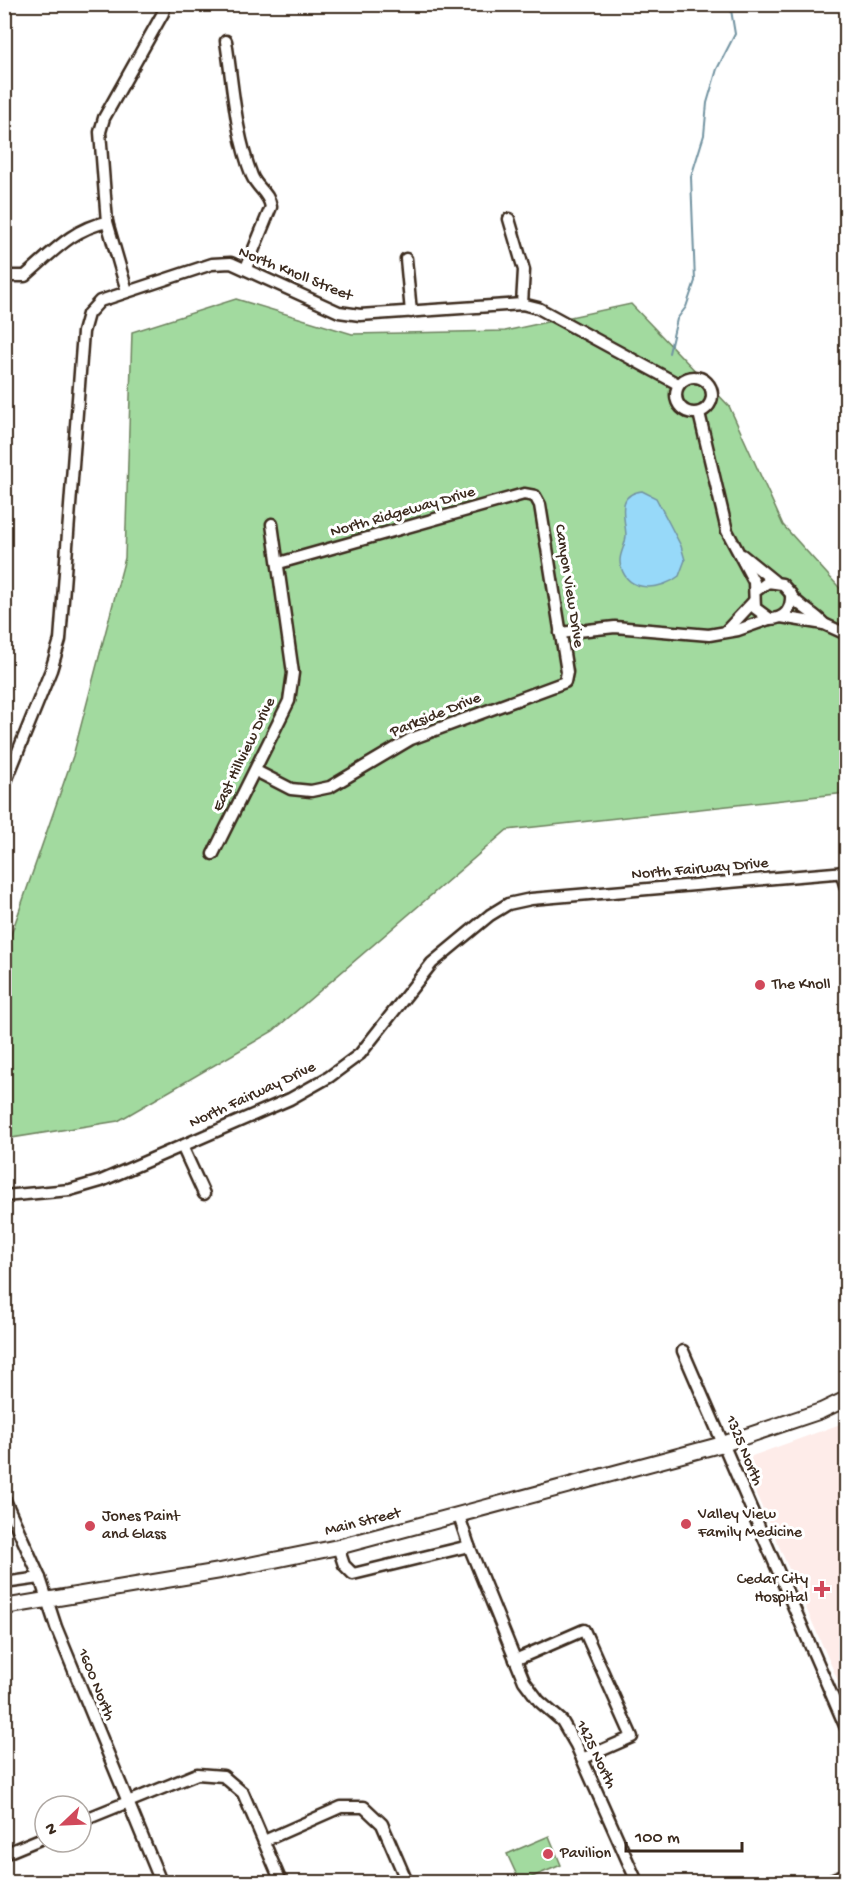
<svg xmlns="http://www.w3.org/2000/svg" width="851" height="1887" font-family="'Gochi Hand',sans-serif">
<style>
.built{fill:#feece9}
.green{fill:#a2da9f;stroke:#6e825e;stroke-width:1.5}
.water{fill:#97d9f9;stroke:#7293a1;stroke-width:1.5}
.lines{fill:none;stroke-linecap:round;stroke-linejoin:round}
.stream{stroke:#7293a1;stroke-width:2}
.minor-casing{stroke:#3b2a1e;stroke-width:15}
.major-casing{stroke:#3b2a1e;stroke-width:18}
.minor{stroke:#fff;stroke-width:10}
.major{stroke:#fff;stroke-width:14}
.poi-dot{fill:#d1495b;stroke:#fff;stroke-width:2}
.labels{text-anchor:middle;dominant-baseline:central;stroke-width:6;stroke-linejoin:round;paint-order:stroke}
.street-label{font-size:16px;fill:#3b2a1e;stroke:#fff}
.poi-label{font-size:16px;fill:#3b2a1e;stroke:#fff;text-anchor:start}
</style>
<rect width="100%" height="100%" fill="#fff"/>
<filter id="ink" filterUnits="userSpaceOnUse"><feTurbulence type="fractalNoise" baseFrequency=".0167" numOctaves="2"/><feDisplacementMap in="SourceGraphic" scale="12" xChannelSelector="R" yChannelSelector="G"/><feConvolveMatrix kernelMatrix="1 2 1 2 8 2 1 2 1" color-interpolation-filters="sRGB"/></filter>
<g filter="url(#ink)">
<!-- built -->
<polygon class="built" points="846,1422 846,1699 749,1478 748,1465 752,1456"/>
<!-- green -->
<g class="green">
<polygon points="236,299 352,334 505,331 631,304 729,406 783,525 846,595 846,793 507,830 273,1031 118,1121 5,1139 5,952 73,756 125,558 132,332"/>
<polygon points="549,1836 561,1865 520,1882 507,1854"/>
</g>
<!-- water -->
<path class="water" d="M 642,491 L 656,498 L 681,546 L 685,560 L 679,576 C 662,590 629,594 621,567 C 617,556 626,546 626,535 C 625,517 615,494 642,491 Z"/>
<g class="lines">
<!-- stream -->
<polyline class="stream" points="669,353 677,319 686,307 695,281 691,177 704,135 707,103 717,69 735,34 730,4"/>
<!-- minor casing -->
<g class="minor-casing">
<g id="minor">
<path d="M 226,41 C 233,86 235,133 252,176 C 257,188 269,193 271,207 L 246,268"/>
<polyline points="509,219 524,270 522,304"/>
<polyline points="406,259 411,312"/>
<path d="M 4,276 L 25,276 C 52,253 72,229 107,222"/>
<polyline points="127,291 107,222 100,132 104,118 163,13 165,4"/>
<circle cx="694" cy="395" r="18"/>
<path d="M 699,413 L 727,531 L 754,582 L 755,608 L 770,619 C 785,619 792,609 791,594 L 782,584 L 768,582 L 757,590"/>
<polyline points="742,555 774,581"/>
<path d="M 791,595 C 800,608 814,612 824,624"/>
<polyline points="781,617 824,624 846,634"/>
<polyline points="726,631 754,601"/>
<polyline points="560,633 615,627 709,635 738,630 769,619"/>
<polyline points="256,771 291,789 311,791 330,787 411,739 565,682 567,672 540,505 535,496 524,494 279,563"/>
<polyline points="4,786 51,670 60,640 83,332 88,314 100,301 212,264 231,263 339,312 360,315 522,304 538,308 678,384"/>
<polyline points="213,854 289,701 293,673 272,524"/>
<polyline points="841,872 846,888"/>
<polyline points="182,1146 204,1194"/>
<polyline points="4,1196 70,1190 101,1181 290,1099 329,1077 360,1054 432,963 490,915 508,904 531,899 846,872"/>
<polyline points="683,1351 846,1728"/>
<polyline points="4,1498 40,1578 56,1627 161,1882"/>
<polyline points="459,1516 469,1546 524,1681 539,1701 562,1721 576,1745 637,1882"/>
<polyline points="338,1547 344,1565 353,1574 469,1546"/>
<polyline points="4,1583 40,1578"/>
<polyline points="515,1660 584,1630 632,1737 582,1759"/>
<polyline points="81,1821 197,1774 223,1776 243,1793 281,1882"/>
<polyline points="264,1841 341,1807 364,1807 382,1824 407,1882"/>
<polyline points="4,1854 45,1837"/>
<polyline points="826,1882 846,1874"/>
</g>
</g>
<!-- major casing -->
<g class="major-casing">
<polyline id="major" points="4,1607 220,1571 338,1547 723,1444 821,1411 846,1399"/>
</g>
<!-- minor -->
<use href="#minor" class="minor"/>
<!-- major -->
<use href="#major" class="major"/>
</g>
</g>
<!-- markers -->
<g class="poi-dot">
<circle cx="760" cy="985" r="6"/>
<circle cx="686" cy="1524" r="6"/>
<circle cx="90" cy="1526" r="6"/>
<path d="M819 1580h6v6h6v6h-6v6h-6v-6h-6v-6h6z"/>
<circle cx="548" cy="1854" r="6"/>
</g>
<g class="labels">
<!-- street labels -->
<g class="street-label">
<text transform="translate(295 275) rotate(22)">North Knoll Street</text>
<text transform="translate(403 513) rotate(-16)">North Ridgeway Drive</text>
<text transform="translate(568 586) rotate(81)">Canyon View Drive</text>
<text transform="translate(436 716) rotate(-22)">Parkside Drive</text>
<text transform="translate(245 755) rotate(-64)">East Hillview Drive</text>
<text transform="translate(700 870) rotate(-5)">North Fairway Drive</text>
<text transform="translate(253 1096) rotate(-25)">North Fairway Drive</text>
<text transform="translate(743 1451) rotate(67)">1325 North</text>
<text transform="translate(363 1523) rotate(-14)">Main Street</text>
<text transform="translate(95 1685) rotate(68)">1600 North</text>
<text transform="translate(595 1755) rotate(64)">1425 North</text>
</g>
<!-- poi labels -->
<g class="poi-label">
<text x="772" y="985">The Knoll</text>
<text x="698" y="1515">Valley View<tspan x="698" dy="18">Family Medicine</tspan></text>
<text x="102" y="1517">Jones Paint<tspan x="102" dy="18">and Glass</tspan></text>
<text x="808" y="1580" text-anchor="end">Cedar City<tspan x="808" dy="18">Hospital</tspan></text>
<text x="560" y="1854">Pavilion</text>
</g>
</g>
<!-- margin -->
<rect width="851" height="1887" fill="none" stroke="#fff" stroke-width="24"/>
<rect x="12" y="12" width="827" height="1863" fill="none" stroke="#3b2a1e" stroke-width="2" filter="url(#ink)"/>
<!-- north arrow -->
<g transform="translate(63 1824) rotate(247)"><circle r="28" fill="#ffffff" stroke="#b1aaa5" stroke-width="1.5"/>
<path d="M0-4.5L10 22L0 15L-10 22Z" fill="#d1495b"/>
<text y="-9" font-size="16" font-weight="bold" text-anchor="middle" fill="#3b2a1e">N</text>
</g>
<!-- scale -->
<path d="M626 1842v9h116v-9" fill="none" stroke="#3b2a1e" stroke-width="3"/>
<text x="635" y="1842" font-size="18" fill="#3b2a1e" stroke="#ffffff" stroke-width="4.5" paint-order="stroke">100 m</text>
</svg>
